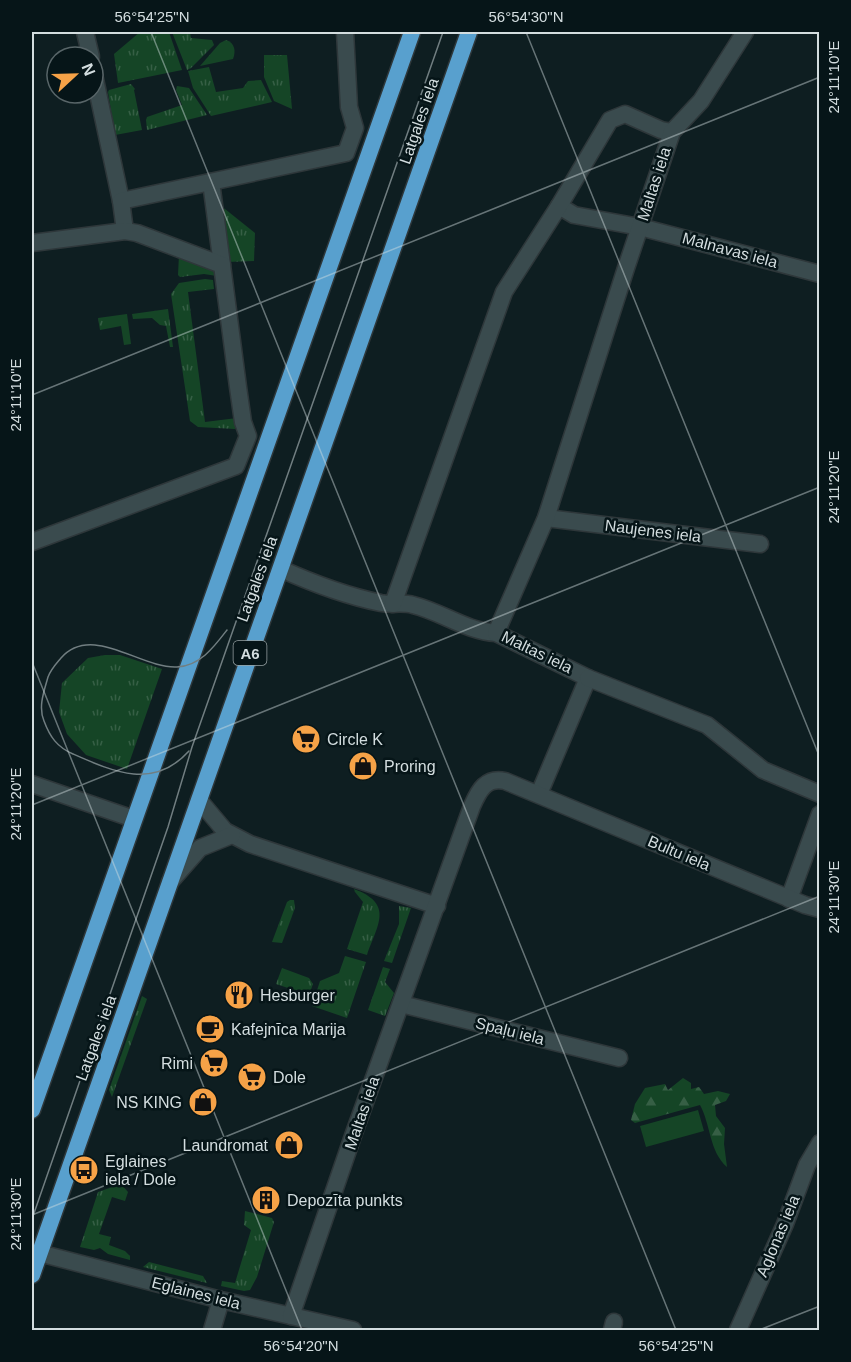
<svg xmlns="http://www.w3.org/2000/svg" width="851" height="1362" font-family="Arial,sans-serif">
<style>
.grass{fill:url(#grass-tufts)}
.forest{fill:url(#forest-firs)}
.park{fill:#154526}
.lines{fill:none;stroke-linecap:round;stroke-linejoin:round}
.minor-casing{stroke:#2e373a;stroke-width:19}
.trunk-casing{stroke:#2e373a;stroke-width:19}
.minor{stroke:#3a4b4e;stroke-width:16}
.trunk{stroke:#58a0ce;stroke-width:16}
.tram{stroke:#717e81;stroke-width:1.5}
.ticks{fill:none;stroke:#d3dddf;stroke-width:1.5;stroke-opacity:0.45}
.labels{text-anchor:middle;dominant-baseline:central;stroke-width:5;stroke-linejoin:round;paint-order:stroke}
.shield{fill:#061518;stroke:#96a1a3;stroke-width:1.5}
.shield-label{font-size:15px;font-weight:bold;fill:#d3dddf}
.street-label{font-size:16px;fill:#d3dddf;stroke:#061518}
.poi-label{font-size:16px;fill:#d3dddf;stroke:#061518;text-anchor:start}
.neatline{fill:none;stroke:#d3dddf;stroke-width:2}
.ticks-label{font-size:15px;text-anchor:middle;fill:#d3dddf}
</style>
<defs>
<pattern id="grass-tufts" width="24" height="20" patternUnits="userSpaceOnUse" patternTransform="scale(1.5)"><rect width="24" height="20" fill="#154526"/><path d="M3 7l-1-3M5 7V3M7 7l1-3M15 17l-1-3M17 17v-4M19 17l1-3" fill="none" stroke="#365f45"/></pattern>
<pattern id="forest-firs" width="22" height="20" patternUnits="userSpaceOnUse" patternTransform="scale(1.5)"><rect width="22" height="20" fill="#154526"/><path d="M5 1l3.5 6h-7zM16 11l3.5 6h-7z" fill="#365f45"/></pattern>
</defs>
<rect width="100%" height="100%" fill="#0e1e21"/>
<!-- grass -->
<g class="grass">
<polygon points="140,32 169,32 182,70 118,83 114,54"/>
<polygon points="172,32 190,32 191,38 212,40 214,45 191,68 187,70"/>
<path d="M 226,40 C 235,43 236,51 233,59 L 200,66 L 220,43 Z"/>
<polygon points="264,55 287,55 292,109 274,101 264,77"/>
<polygon points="209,67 216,92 243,88 248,81 261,80 272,102 211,116 193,88 188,71"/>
<polygon points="131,84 135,89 134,90 142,130 115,135 108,92 109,90"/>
<polygon points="177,86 189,88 207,115 147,130 146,120 147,117 182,105 176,90"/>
<polygon points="220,205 255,233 254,261 226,262"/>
<polygon points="179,255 214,269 217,276 204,274 180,277 178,275"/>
<polygon points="205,279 213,280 214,289 188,292 205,422 237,418 235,429 198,427 190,421 171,294 179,283"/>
<polygon points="168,309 173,347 170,347 166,326 160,325 152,318 133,319 132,314"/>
<polygon points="127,314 131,344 124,345 121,326 100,330 98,318"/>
<polygon points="105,655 120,655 162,669 127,769 86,755 67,734 59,712 62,683 88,658"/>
<path d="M 354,889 C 394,904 378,924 367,955 L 347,949 L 363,902 L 355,892 Z"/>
<polygon points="290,900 294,900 295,908 282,943 272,942 287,902"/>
<polygon points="399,906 411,908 392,963 384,961 399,924"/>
<polygon points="345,956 366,962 347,1018 312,1006 320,981 339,973"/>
<polygon points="383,967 390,969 385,982 394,993 385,1016 368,1010"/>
<polygon points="282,968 309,978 313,984 309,995 276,984"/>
<polygon points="142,996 147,999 112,1097 109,1090"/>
<polygon points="121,1184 128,1192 125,1201 112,1197 99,1234 111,1237 109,1245 125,1251 130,1256 130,1260 108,1254 100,1248 94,1250 80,1247 98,1192"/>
<polygon points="245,1211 272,1218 274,1222 257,1277 250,1290 244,1291 221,1286 222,1281 235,1283 251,1230 244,1225"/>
<polygon points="149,1262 203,1276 207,1283 143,1267"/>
</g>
<!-- forest -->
<path class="forest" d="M 683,1078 L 691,1083 L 691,1089 L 699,1087 L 704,1094 L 718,1091 L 730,1094 L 726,1101 L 715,1105 L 716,1116 L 725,1128 L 724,1144 L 727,1167 C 709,1151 711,1125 700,1105 L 635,1123 L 631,1120 L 635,1104 L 645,1088 L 665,1084 L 668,1090 Z"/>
<!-- park -->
<polygon class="park" points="698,1110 704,1131 646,1147 640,1126"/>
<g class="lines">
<!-- minor casing -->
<g class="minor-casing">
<g id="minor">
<polyline points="85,32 91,57"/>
<polyline points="93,70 121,201"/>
<polyline points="211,182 222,265"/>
<polyline points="559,206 574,215 640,227 820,274"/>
<polyline points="125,231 121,201 346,153 355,128 349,107 345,32"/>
<polyline points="32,243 125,231 137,233 222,265 238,387 243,422 248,436 236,466 32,542"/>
<polyline points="546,518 760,544"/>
<path d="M 281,569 C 312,583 347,596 381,603 C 392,605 403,602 413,605 C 442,612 466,631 496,633 L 588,678 L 539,794"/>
<polyline points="393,604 504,292 559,206 610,120 625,114 661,130 672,132"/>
<polyline points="496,633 546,518 626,268 672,132 701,101 745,32"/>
<polyline points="588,678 707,725 763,770 820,794"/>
<polyline points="32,784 134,819"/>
<polyline points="199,800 225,831 250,844 437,906"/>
<polyline points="170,882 200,848 232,835"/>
<polyline points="789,899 820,814"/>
<polyline points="401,1004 619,1058"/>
<polyline points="39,1253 221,1300 353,1330"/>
<path d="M 291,1316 L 354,1133 L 472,806 C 479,790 486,777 505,781 L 805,905 L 820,909"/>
<polyline points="212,1330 221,1300"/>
<polyline points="612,1330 614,1322"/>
<polyline points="738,1330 785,1224 807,1165 820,1143"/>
</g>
</g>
<!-- trunk casing -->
<g class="trunk-casing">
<g id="trunk">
<polyline points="32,1110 412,32"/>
<polyline points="32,1275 469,32"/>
</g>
</g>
<!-- minor -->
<use href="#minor" class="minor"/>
<!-- trunk -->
<use href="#trunk" class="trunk"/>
<!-- tram -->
<g class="tram">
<path d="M 189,751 C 154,790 114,772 73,754 C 57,747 50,737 44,721 C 38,707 44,691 48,677 C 51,669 56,664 61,658 C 92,623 141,669 177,667 C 200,666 214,647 227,630"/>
<polyline points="32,1219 168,827 192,747 443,32"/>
</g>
</g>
<!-- ticks -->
<path class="ticks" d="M 151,32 L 676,1330M 526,32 L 820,758M 32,395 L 820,77M 32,662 L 302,1330M 32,805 L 820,487M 32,1215 L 820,896M 759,1330 L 820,1306"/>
<!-- icons -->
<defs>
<g id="supermarket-disc" transform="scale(1.5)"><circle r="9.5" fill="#f6a247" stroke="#061518"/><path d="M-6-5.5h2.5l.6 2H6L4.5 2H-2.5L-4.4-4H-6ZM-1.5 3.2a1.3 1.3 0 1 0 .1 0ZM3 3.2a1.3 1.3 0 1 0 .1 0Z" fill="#111"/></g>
<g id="shop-disc" transform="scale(1.5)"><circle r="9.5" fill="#f6a247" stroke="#061518"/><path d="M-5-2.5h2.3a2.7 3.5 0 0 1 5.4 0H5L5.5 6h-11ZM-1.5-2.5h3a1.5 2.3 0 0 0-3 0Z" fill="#111"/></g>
<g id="restaurant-disc" transform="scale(1.5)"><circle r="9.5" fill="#f6a247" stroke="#061518"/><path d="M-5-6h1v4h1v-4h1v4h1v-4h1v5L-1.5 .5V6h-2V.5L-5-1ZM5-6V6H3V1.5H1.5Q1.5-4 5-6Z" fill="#111"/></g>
<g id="cafe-disc" transform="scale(1.5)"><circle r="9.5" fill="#f6a247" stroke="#061518"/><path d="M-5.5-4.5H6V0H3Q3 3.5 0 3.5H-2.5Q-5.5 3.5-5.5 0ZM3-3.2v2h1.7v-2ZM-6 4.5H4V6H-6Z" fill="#111"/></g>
<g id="bus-disc" transform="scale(1.5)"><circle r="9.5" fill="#f6a247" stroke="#061518"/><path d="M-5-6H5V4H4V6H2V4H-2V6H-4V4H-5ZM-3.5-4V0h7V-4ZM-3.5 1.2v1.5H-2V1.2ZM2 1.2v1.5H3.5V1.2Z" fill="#111"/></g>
<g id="building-disc" transform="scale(1.5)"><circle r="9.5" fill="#f6a247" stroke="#061518"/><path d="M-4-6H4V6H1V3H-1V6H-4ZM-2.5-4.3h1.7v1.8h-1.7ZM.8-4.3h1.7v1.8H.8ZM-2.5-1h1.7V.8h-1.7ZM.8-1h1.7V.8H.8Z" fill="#111"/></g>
</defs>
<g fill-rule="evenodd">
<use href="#supermarket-disc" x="306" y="739"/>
<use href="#shop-disc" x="363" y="766"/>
<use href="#restaurant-disc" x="239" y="995"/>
<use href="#cafe-disc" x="210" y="1029"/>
<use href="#supermarket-disc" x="214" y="1063"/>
<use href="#supermarket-disc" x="252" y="1077"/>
<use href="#shop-disc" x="203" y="1102"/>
<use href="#shop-disc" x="289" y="1145"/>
<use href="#bus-disc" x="84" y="1170"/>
<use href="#building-disc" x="266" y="1200"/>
</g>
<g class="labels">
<!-- shield labels -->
<rect class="shield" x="233.5" y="641" width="33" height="24" rx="4.5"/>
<g class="shield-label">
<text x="250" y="653">A6</text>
</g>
<!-- street labels -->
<g class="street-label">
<text transform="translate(419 121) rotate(-71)">Latgales iela</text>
<text transform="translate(654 184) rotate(-72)">Maltas iela</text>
<text transform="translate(730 250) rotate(15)">Malnavas iela</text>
<text transform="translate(653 531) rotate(7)">Naujenes iela</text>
<text transform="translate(257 579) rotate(-70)">Latgales iela</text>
<text transform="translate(537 652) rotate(26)">Maltas iela</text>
<text transform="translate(679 853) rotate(23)">Bultu iela</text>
<text transform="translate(510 1031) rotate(14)">Spaļu iela</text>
<text transform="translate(96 1038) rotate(-70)">Latgales iela</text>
<text transform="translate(362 1113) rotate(-71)">Maltas iela</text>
<text transform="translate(778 1236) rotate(-67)">Aglonas iela</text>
<text transform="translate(196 1293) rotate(14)">Eglaines iela</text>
</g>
<!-- poi labels -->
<g class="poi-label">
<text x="327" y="739">Circle K</text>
<text x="384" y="766">Proring</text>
<text x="260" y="995">Hesburger</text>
<text x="231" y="1029">Kafejnīca Marija</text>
<text x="193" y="1063" text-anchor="end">Rimi</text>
<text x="273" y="1077">Dole</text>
<text x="182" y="1102" text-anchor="end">NS KING</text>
<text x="268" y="1145" text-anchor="end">Laundromat</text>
<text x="105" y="1161">Eglaines<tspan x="105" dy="18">iela / Dole</tspan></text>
<text x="287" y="1200">Depozīta punkts</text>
</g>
</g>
<!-- border -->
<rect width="851" height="1362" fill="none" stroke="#061518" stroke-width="66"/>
<!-- north arrow -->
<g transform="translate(75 75) rotate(68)"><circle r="28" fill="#061518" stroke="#586568" stroke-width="1.5"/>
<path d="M0-4.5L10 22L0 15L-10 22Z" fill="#f6a247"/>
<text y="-9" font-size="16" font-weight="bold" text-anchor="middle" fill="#d3dddf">N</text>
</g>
<rect x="33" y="33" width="785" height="1296" class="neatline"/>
<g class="ticks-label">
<text x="152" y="22">56°54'25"N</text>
<text x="526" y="22">56°54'30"N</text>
<text transform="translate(834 77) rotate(-90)" y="5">24°11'10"E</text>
<text transform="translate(16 395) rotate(-90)" y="5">24°11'10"E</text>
<text transform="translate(834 487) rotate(-90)" y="5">24°11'20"E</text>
<text transform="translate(16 804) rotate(-90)" y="5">24°11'20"E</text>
<text transform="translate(834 897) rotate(-90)" y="5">24°11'30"E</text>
<text transform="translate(16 1214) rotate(-90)" y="5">24°11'30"E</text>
<text x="301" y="1351">56°54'20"N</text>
<text x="676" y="1351">56°54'25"N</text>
</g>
</svg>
